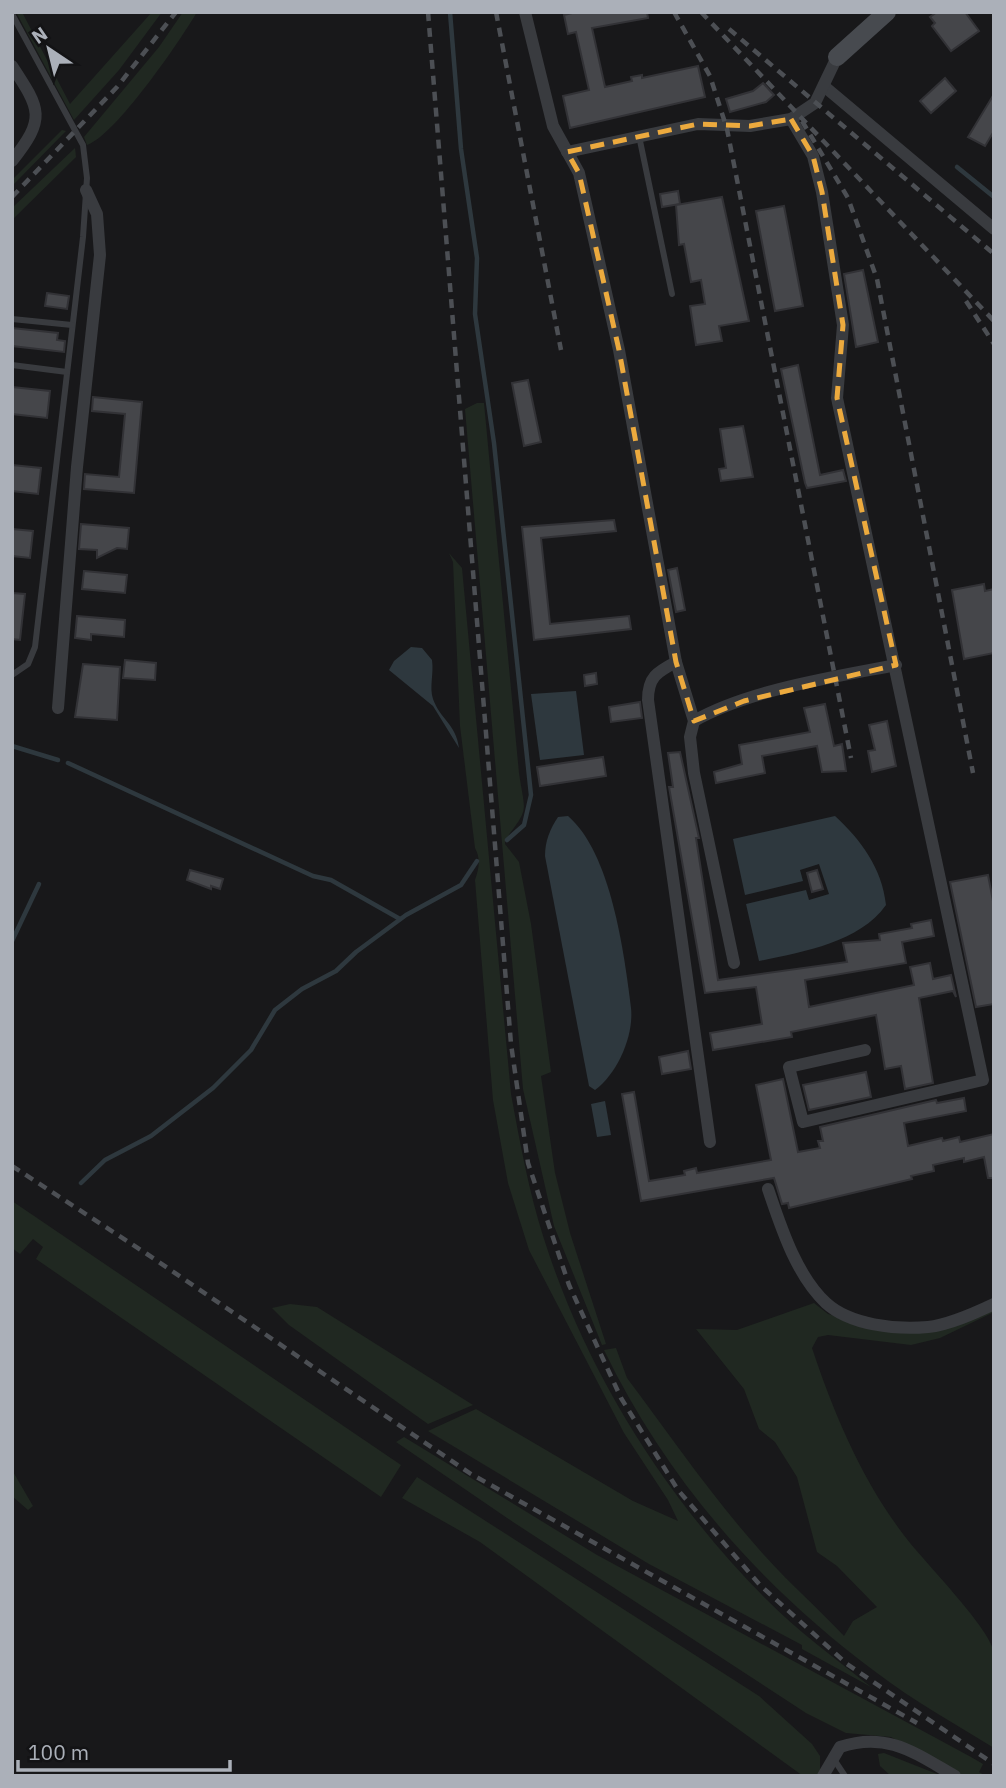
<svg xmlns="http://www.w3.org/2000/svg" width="1006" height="1788" font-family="'IBM Plex Sans',sans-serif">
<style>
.green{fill:#202821}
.water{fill:#2e383e}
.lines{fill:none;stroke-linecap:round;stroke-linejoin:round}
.stream{stroke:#2e383e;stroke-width:4.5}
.building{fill:#45464a;stroke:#323236;stroke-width:2}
.lane{stroke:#393b3f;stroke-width:6}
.street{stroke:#393b3f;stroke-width:12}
.secondary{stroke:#474a4f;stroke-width:18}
.rail{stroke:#4c4f54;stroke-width:4.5;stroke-dasharray:9 7;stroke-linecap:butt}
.marked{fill:none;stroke:#ecaa3e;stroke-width:5;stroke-dasharray:14 9;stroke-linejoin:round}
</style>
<rect width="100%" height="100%" fill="#18181a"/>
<!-- green -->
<g class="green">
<polygon points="16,12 22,12 70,104 152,12 162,12 119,70 74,120"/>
<path d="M 183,12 L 197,12 C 180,41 115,136 87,145 L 84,137 L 159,47 Z"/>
<polygon points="62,130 66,131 12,186 12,180"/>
<polygon points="75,148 76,157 12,220 12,208"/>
<path d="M 477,403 L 484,403 L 519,773 C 525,814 530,807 505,840 L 505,844 L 519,862 L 531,924 L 551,1072 L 541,1076 L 555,1173 L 570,1233 L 606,1344 L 602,1345 L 554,1226 L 523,1089 L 465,409 Z"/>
<path d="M 449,553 L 462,568 L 511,1094 C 520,1143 529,1192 544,1239 C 587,1374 666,1498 765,1598 C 797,1631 835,1658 871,1687 L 802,1649 L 802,1645 L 649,1564 L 428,1431 L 476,1409 L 633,1501 L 678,1521 L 668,1500 L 624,1433 L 529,1250 L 508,1183 L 493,1100 L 475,880 C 479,868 481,859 475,848 L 460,726 L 453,562 Z"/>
<polygon points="12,1201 401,1465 381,1497 36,1259 43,1247 33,1239 20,1254 12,1248"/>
<path d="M 814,1303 L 828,1314 L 897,1333 L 994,1308 L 994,1312 L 940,1338 L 911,1345 L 828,1335 L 818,1337 L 812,1348 C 834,1414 861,1478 903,1534 C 922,1560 988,1625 994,1652 C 999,1677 994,1721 994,1748 C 955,1724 914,1701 877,1673 C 762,1588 666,1479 604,1350 L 616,1348 L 627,1378 C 672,1438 715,1501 765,1556 C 790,1584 818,1608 844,1636 L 853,1621 L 877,1607 L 837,1566 L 817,1552 L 797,1477 L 775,1442 L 759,1429 L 744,1389 L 696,1329 L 737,1330 Z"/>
<polygon points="290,1304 317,1307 473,1405 428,1424 289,1325 272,1308"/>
<polygon points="404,1437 597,1555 971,1757 983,1764 979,1772 986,1776 963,1776 891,1737 846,1733 806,1713 513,1522 396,1442"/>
<polygon points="12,1470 33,1506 28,1510 12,1496"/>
<polygon points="417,1477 759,1696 812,1744 820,1756 820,1776 803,1776 480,1542 402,1498"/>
<polygon points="884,1753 942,1776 891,1776 880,1766 878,1754"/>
</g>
<!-- water -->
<g class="water">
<path d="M 411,647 L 422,648 L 432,660 C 434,674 429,687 433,699 C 440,719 456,724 459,748 L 433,706 L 389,670 L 394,661 Z"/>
<polygon points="576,691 584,755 540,760 531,694"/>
<path d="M 568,816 C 611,853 624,952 631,1008 C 634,1035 618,1073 595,1090 L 589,1086 L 545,856 C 545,841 550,829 558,817 Z"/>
<path d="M 835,816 C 861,840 882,868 886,905 C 859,943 802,952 759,961 L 746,904 L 806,890 L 809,900 L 829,894 L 819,864 L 800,870 L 803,881 L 745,895 L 733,839 Z"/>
<polygon points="605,1101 611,1135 597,1137 591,1104"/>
</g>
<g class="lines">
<!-- stream -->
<g class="stream">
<polyline points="450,12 461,149 477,258 475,314 494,443 531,795 524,825 507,840"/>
<polyline points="957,167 994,197"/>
<polyline points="12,746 58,760"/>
<polyline points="68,763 313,876 331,880 400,919"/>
<polyline points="12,941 39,884"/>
<polyline points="81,1183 105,1160 151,1136 213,1088 251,1050 275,1010 302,989 336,971 356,952 406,915 461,885 477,861"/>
</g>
</g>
<!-- building -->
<g class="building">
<polygon points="576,12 647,12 648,18 592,28 605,87 632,81 631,77 642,75 642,78 698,66 705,97 570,128 563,96 589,90 576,32 568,34 564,15"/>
<polygon points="937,12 965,12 979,31 951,51 932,26 935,23 930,17"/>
<polygon points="945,78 956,91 931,113 920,101"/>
<polygon points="763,83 774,95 766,102 730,112 726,99 753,91"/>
<polygon points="994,94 994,131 985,146 968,137"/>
<polygon points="678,191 680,204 662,207 660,194"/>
<polygon points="722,197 749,321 719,326 722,341 696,345 690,306 705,304 701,280 691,282 684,244 679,245 676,205"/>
<polygon points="784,206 803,306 775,311 756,211"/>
<polygon points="863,270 878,342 856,347 844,274"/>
<polygon points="47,293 69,296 67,309 45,306"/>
<polygon points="12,328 58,333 57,340 65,341 64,352 12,346"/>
<polygon points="798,365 820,475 843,470 846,481 807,488 805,483 781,369"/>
<polygon points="528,380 541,442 524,446 512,383"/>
<polygon points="12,387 50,391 47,418 12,414"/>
<polygon points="93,397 142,402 134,493 84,489 85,474 119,477 125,414 92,411"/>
<polygon points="743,426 753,477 721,481 719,469 726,468 720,429"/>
<polygon points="12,465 41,468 38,494 12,491"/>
<polygon points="614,520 616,531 541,538 550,624 629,616 631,629 534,640 522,527"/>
<polygon points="81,524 129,528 127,549 117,548 97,558 97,550 79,549"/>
<polygon points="12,529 33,531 30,558 12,556"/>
<polygon points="677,568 685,610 676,612 668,570"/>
<polygon points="84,571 127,575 125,593 82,589"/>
<polygon points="984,584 985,591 994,589 994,653 964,659 952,590"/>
<polygon points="12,593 25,594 20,640 12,639"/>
<polygon points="77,616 125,620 124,637 91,634 91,640 75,638"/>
<polygon points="125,660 156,663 155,680 123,678"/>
<polygon points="83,664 120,667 117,720 75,717"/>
<polygon points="596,673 597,684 585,686 584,675"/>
<polygon points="640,702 642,718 611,722 609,707"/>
<polygon points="825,704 834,746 842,744 846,771 822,772 817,746 762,756 765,773 716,783 714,772 742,764 739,745 810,732 804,708"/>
<polygon points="887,721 896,766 872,772 868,751 875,750 869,725"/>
<polygon points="680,752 699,838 696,838 718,980 847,962 843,943 880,940 879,934 912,928 911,924 931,920 934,936 902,942 906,963 805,980 809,1007 914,985 910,967 930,963 933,979 951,975 956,997 953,991 919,998 933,1083 905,1089 901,1066 885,1069 876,1015 791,1032 792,1037 713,1050 710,1033 762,1024 756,987 705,993 669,787 673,787 668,753"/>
<polygon points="603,757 606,776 540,786 537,767"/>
<polygon points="190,870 223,879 220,889 211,886 211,889 187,880"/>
<polygon points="817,870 823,889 812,892 807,873"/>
<polygon points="988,875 994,906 994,1004 976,1007 950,882"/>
<polygon points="688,1051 691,1069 662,1074 659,1057"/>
<polygon points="866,1072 871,1097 809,1110 803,1085"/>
<polygon points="783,1079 798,1152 820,1148 818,1141 823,1141 820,1127 936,1100 937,1103 964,1098 966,1111 904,1123 908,1146 942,1138 943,1141 959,1137 960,1142 994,1134 994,1178 988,1178 984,1157 964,1162 964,1158 933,1165 934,1171 911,1176 912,1179 789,1208 788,1203 782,1204 774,1178 641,1201 622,1094 634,1092 649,1181 685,1175 684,1171 696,1168 697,1173 771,1160 756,1085"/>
</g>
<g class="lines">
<!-- lane -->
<g class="lane">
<polyline points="12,14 83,145 87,178 83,237 35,647 28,664 12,675"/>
<polyline points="639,136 672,294"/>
<polyline points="12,319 72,325"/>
<polyline points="12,365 67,372"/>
<polyline points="833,1758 845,1776"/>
</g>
<!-- street -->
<g class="street">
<polyline points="525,12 553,126 579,173 619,350 676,662 694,721 690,737 694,773 734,963"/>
<path d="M 12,66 C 41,110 46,118 12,161"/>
<polyline points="825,87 994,229"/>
<polyline points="791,119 813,156 822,192 843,325 837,398 983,1080 803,1122 789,1067 865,1050"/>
<polyline points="567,152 698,124 750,126 791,119 815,103 837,57"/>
<path d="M 676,662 C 657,672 648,677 648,700 L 710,1142"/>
<polyline points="58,708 77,467 100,255 97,214 86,190"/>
<path d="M 694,721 C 748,690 834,677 896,665"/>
<path d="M 768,1189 C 781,1227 796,1275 826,1303 C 850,1325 896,1330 928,1327 C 949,1325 975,1313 994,1304"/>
<path d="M 823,1776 L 840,1747 C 887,1731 915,1753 955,1776"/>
</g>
<!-- secondary -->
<polyline class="secondary" points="837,57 887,12"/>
<!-- rail -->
<g class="rail">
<polyline points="428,12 511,1044 528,1163 569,1285 621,1398 678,1490 760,1585 847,1664 994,1764"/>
<polyline points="496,12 561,350"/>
<polyline points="674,12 710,76 727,129 851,758"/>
<polyline points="701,12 994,321"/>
<polyline points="729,29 994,254"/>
<polyline points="802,121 848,198 877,279 973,773"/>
<polyline points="12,197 117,87 176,12"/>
<polyline points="966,301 994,344"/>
<polyline points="12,1166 147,1254 471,1474 917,1723"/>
</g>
</g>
<!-- marked area -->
<path class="marked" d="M 791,119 L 813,156 L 822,192 L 843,325 L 837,398 L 896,665 L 744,701 L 694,721 L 676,662 L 619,350 L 579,173 L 567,152 L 698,124 L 750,126 Z"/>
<!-- border -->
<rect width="1006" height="1788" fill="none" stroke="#abb0b9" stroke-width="28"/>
<!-- north arrow -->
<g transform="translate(49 49) rotate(325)" stroke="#131315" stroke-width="5" paint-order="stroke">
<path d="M0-5L12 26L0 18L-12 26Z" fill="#abb0b9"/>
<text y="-10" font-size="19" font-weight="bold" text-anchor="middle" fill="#abb0b9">N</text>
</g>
<!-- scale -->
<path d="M18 1760v10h212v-10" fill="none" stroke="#abb0b9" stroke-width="3.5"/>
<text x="28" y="1760" font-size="21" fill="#abb0b9" stroke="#131315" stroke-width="5" paint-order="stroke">100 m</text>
</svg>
